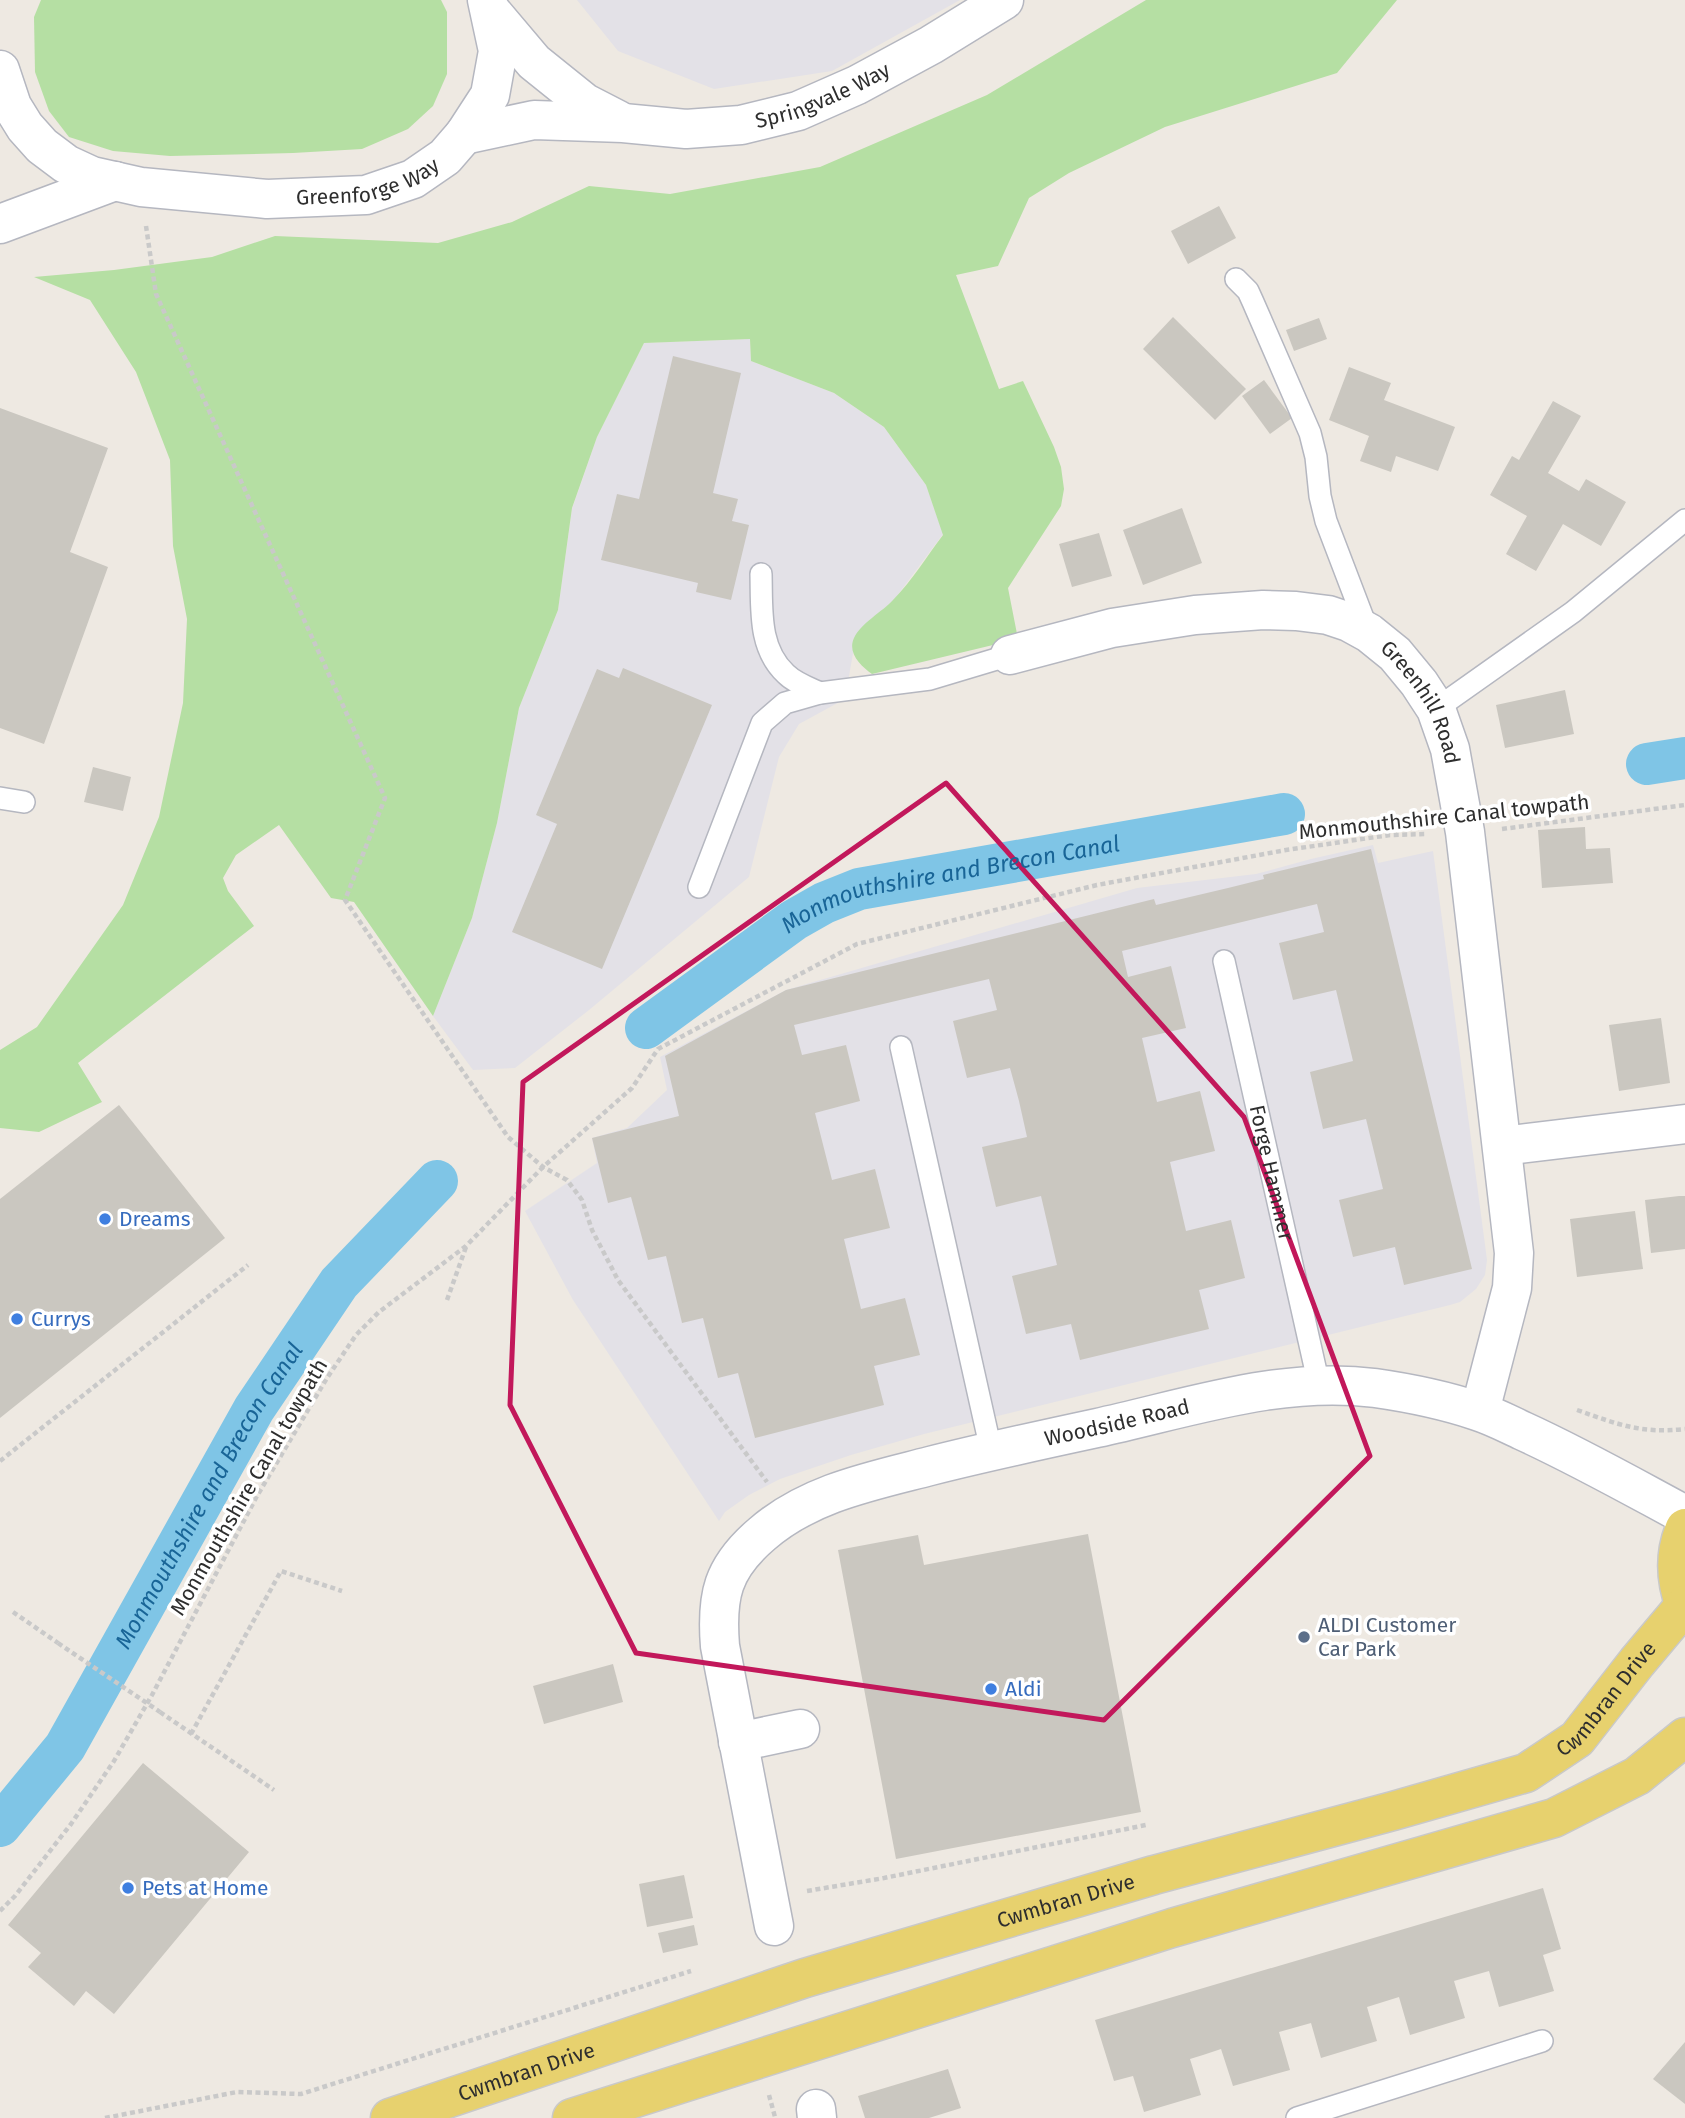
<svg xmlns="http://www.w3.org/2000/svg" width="1685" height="2118" font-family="'Fira Sans',sans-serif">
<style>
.industrial{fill:#e3e1e7}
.green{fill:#b5dfa3}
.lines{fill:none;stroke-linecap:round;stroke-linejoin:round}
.canal{stroke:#7fc5e6;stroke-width:42}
.building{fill:#cac7c0}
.lane-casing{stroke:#b5b7c0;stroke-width:24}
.street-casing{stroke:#b5b7c0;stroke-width:41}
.secondary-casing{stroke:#b5b7c0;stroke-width:41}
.primary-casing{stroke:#c9c9c9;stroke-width:41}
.path{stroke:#c9c9c9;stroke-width:4.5;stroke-dasharray:5 3.5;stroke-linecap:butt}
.lane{stroke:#fff;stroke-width:21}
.street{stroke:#fff;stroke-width:38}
.secondary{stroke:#fff;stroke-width:38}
.primary{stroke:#e7d16e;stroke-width:38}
.path-bridge{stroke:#c9c9c9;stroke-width:4.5;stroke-dasharray:5 3.5;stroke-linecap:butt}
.marked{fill:none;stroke:#c2185b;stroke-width:5;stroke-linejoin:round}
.shop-dot{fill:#3f7fe0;stroke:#fff;stroke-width:2.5}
.service-dot{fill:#5c6f8a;stroke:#fff;stroke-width:2.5}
.labels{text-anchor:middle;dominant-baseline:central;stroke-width:7;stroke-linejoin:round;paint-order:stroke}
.street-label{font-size:21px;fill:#2e2e2e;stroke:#fff}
.shop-label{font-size:21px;fill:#366cbe;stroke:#fff;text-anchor:start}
.service-label{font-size:21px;fill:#4e5e75;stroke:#fff;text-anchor:start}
.water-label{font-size:23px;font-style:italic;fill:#196597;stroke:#fff}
</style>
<rect width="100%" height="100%" fill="#eee9e2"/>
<!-- industrial -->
<g class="industrial">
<polygon points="577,0 960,0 832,71 714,89 618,51"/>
<polygon points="750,339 751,361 834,393 884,427 926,485 943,534 894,600 861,629 853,640 853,653 845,699 799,724 779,757 749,877 589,1010 515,1068 473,1070 433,1016 472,918 497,823 519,708 558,610 572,509 597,437 644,343"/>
<polygon points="1373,845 1378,863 1433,851 1487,1260 1485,1275 1476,1289 1460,1302 1450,1305 924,1434 851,1455 780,1479 749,1495 725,1512 719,1521 573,1300 525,1211 597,1163 592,1138 627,1128 667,1090 660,1057 786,990 1137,888 1256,874 1311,859"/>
</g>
<!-- green -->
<g class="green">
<polygon points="41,0 441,0 447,12 447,74 433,106 408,129 362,149 293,153 170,156 113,151 69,137 49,111 35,72 34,17"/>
<path d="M 1146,0 L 1397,0 L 1337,73 L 1165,127 L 1069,173 L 1029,198 L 998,266 L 956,275 L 999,389 L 1023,381 L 1054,447 L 1061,467 L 1064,489 L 1061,506 L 1008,588 L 1018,639 L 872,674 C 861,666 847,653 854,638 C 861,623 882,612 893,600 C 912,581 927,556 943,535 L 926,485 L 884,427 L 834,393 L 751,361 L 750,339 L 644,343 L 597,437 L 572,508 L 558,610 L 519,708 L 497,823 L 472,918 L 433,1016 L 354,902 L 331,898 L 279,825 L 236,855 L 223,878 L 228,891 L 254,926 L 78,1063 L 102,1102 L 39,1132 L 0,1128 L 0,1050 L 37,1027 L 123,905 L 159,817 L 183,703 L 187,619 L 173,546 L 170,460 L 136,372 L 90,300 L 34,277 L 114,270 L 212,257 L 275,236 L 438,243 L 512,222 L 589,186 L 670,194 L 820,167 L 987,95 Z"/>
</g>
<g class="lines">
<!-- canal -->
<g class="canal">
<polyline points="1647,764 1685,758"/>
<path id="s1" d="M 646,1028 L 794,920 L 824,903 L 859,889 L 1284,814"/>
<path id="s2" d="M 0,1826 L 65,1747 L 254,1409 L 339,1283 L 437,1181"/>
</g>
</g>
<!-- building -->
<g class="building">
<polygon points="1219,206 1236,238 1188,264 1171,231"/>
<polygon points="1173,317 1246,389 1215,420 1143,349"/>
<polygon points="1319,318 1327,339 1294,351 1286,330"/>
<polygon points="673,356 741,373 713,493 738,499 732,521 749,525 731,600 696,592 698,583 601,560 617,494 639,499"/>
<polygon points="1349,367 1391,383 1384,400 1455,427 1438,471 1396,456 1391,472 1360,461 1369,436 1329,420"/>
<polygon points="1264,380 1292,418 1270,434 1242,396"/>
<polygon points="1553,401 1581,416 1548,473 1579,491 1586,479 1626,502 1601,546 1563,524 1536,571 1506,554 1527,516 1490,495 1512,456 1519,460"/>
<polygon points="0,408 108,448 70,552 108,567 44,744 0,728"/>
<polygon points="1182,508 1202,563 1143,585 1123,530"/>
<polygon points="1099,533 1112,576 1072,587 1059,544"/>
<polygon points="623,668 712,705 602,969 512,932 557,824 536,815 597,669 619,678"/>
<polygon points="1565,690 1574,734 1505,748 1496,705"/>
<polygon points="93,767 131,777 123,811 84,802"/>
<polygon points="1585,827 1586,849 1610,848 1613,883 1542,888 1538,830"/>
<polygon points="1371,849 1472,1269 1404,1285 1395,1247 1353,1257 1339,1200 1383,1189 1376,1160 1366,1119 1323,1129 1310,1072 1353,1061 1336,990 1293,1000 1279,943 1324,932 1317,904 1122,951 1128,977 1171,966 1186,1028 1142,1038 1157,1102 1200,1091 1215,1151 1170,1162 1186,1231 1231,1220 1245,1278 1199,1290 1209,1329 1080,1360 1071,1324 1026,1334 1012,1276 1057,1265 1041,1196 996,1207 982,1147 1027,1137 1019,1101 1010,1068 967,1078 953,1021 997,1010 989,979 794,1025 802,1055 846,1045 860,1101 815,1113 832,1180 875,1169 890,1228 844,1239 861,1309 905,1298 920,1355 874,1366 884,1405 755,1438 738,1373 718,1378 703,1318 682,1323 666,1256 648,1260 631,1197 608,1203 592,1138 679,1116 665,1056 786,990 1154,899 1156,905 1228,888 1264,879 1263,875"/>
<polygon points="1661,1018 1670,1083 1619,1091 1609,1025"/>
<polygon points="119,1105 225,1238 0,1418 0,1199"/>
<polygon points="1679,1196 1685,1196 1685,1249 1651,1253 1645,1200"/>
<polygon points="1635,1211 1643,1269 1577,1277 1570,1219"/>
<polygon points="1088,1534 1141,1812 896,1859 838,1550 918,1535 924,1565"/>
<polygon points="613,1664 623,1702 544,1724 533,1686"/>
<polygon points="143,1763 249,1852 114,2014 86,1991 74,2006 28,1967 41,1953 8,1925"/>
<polygon points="684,1875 693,1918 647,1927 639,1884"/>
<polygon points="1543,1888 1561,1949 1543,1955 1554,1991 1499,2007 1489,1971 1454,1981 1465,2018 1410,2035 1399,1997 1367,2007 1377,2041 1321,2058 1311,2023 1279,2032 1290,2070 1233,2086 1221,2049 1203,2055 1190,2059 1201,2095 1144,2112 1133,2076 1114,2081 1095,2020"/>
<polygon points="694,1925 698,1945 663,1953 658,1933"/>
<polygon points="1685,2042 1685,2104 1653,2079"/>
<polygon points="948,2069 961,2108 929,2118 865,2118 858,2096"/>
</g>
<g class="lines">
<!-- lane casing -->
<g class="lane-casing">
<g id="lane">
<polyline points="1236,279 1248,291 1253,302 1310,433 1316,457 1320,496 1326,521 1368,631"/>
<path d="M 761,574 C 762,609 758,648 786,674 C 795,683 809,688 820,693"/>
<polyline points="1436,709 1573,612 1685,520"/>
<polyline points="0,798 24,802"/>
<polyline points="699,887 762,723 785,703 820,693 930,679 1010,655"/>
<path id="s3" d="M 1224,961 L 1319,1385"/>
<polyline points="901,1047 991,1450"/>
<polyline points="1297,2118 1542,2041"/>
</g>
</g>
<!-- street casing -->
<g class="street-casing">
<g id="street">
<path id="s4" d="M 1010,655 L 1112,628 L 1195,615 L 1263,610 L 1296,611 L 1328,615 L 1349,622 L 1369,633 L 1395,654 L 1419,683 L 1436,709 L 1450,749 L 1465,832 L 1514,1253 L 1512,1288 L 1480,1411"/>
<polyline points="1503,1146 1685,1124"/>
<polyline points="738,1742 800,1729"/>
<path id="s5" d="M 774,1926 L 720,1646 C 716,1596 722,1568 762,1534 C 809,1493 872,1481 930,1466 C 985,1452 1041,1440 1097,1428 C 1189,1408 1280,1376 1375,1388 C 1410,1393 1444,1400 1477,1411 C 1493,1416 1508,1424 1523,1431 C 1578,1456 1631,1486 1685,1515"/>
<polyline points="816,2109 817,2118"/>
</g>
</g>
<!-- secondary casing -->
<g class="secondary-casing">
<g id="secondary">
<polyline points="490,10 534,62 585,103 618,120"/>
<path id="s6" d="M 0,70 L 12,106 L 25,127 L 42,146 L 66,164 L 92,176 L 141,187 L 267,199 L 366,195 L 413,179 L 445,157 L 464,135 L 490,95 L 498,51 L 487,0"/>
<path id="s7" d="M 464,135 L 534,120 L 623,123 L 686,129 L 741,125 L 798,111 L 857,85 L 931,45 L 1004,0"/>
<polyline points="0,224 115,181"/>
</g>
</g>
<!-- primary casing -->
<g class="primary-casing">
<g id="primary">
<path d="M 1685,1528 C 1674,1554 1675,1579 1685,1606"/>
<path id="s8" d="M 390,2118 L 805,1978 L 1154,1875 L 1393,1811 L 1526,1773 L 1577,1739 L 1637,1662 L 1685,1605"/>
<polyline points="572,2118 1172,1928 1554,1818 1637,1776 1685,1737"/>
</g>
</g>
<!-- path -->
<g class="path">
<polyline points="146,226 156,294 385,798 345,900 508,1137 543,1167 567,1180 582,1200 592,1230 618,1280 767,1482"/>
<polyline points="1502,829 1685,805"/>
<polyline points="447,1300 466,1247"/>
<path d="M 1577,1410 C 1617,1424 1641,1434 1685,1429"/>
<polyline points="0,1461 248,1265"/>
<polyline points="13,1612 58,1643"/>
<polyline points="160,1712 274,1790"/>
<polyline points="191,1734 281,1571 342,1591"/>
<polyline points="807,1891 884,1878 1146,1825"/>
<polyline points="0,1911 15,1896 71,1824 114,1761 152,1695 257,1496 327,1378 356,1335 379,1312 466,1246 543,1167 632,1088 658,1049 857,944 1097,885 1286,850 1390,835 1427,834"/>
<polyline points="769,2095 775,2117"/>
<polyline points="105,2118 237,2092 301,2094 691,1971"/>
</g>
<!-- lane -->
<use href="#lane" class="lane"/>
<!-- street -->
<use href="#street" class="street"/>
<!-- secondary -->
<use href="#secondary" class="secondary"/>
<!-- primary -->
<use href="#primary" class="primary"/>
<!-- path-bridge -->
<polyline class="path-bridge" points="58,1643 160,1712"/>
</g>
<!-- marked area -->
<path class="marked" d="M 946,783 L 1244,1117 L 1370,1456 L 1104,1720 L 636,1653 L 510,1405 L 523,1082 Z"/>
<!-- markers -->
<g class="shop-dot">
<circle cx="105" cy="1219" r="7"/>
<circle cx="17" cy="1319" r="7"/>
<circle cx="991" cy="1689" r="7"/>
<circle cx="128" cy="1888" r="7"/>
</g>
<circle class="service-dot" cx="1304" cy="1637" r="7"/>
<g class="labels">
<!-- street labels -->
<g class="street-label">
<text stroke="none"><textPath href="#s7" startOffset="366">Springvale Way</textPath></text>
<text stroke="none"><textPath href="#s6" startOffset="427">Greenforge Way</textPath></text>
<text stroke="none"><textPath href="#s4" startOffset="457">Greenhill Road</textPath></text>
<text transform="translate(1444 817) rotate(-6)">Monmouthshire Canal towpath</text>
<text stroke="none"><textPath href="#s3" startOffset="217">Forge Hammer</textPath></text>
<text stroke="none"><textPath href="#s5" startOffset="786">Woodside Road</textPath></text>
<text transform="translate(249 1487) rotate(-60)">Monmouthshire Canal towpath</text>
<text stroke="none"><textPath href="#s8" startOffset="1298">Cwmbran Drive</textPath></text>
<text stroke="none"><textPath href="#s8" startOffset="710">Cwmbran Drive</textPath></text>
<text stroke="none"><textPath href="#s8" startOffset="144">Cwmbran Drive</textPath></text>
</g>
<!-- shop labels -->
<g class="shop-label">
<text x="119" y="1219">Dreams</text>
<text x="31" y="1319">Currys</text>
<text x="1005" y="1689">Aldi</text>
<text x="142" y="1888">Pets at Home</text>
</g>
<!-- service labels -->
<g class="service-label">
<text x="1318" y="1625">ALDI Customer<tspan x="1318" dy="24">Car Park</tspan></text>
</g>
<!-- water labels -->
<g class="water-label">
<text stroke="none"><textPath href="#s1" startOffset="345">Monmouthshire and Brecon Canal</textPath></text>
<text stroke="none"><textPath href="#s2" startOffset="392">Monmouthshire and Brecon Canal</textPath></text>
</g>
</g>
</svg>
